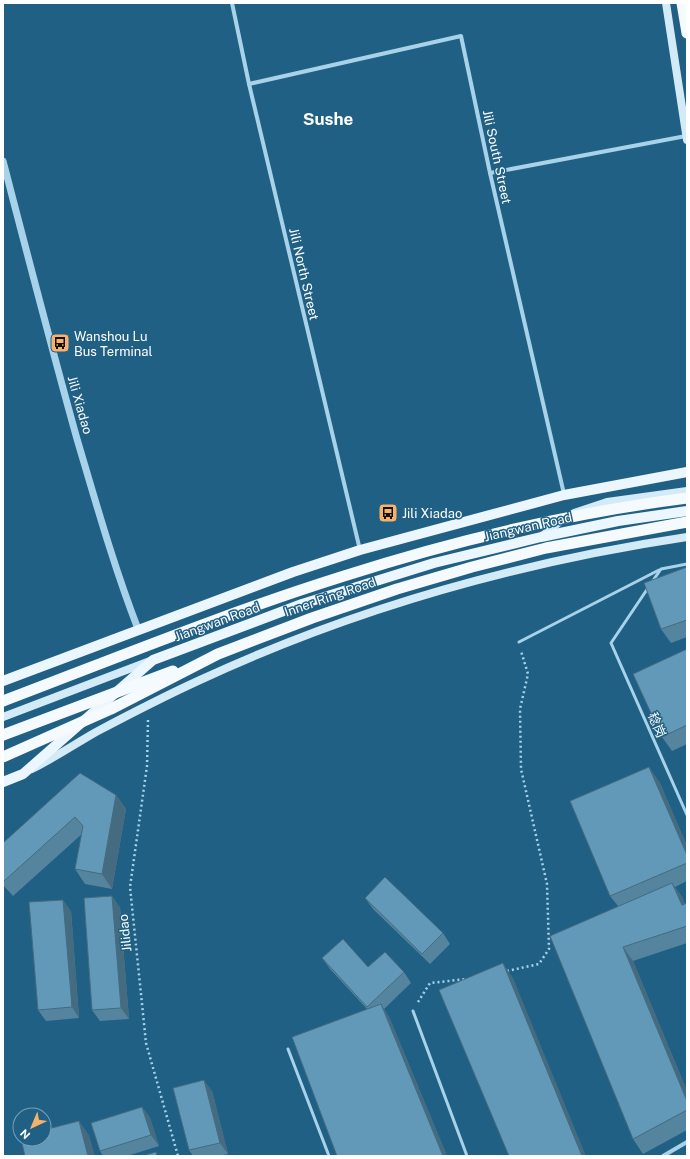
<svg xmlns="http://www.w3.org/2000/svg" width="690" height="1159" font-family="'Public Sans','Noto Sans SC',sans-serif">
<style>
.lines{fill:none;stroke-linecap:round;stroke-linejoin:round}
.path{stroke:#a8d2e9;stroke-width:2.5;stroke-dasharray:2 3;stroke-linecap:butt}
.service{stroke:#a8d2e9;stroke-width:3}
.minor{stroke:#a8d2e9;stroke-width:4}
.tertiary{stroke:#a8d2e9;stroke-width:7}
.secondary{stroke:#d3eaf7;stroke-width:8}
.primary{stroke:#ebf6fe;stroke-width:10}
.trunk{stroke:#f5fafe;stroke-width:11}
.trunk-bridge{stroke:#f5fafe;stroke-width:11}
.wall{fill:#54849e}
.shaded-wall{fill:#456b81}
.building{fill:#6299b8;stroke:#456b81}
.labels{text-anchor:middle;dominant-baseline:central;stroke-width:3;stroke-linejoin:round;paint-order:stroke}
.street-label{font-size:13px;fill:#fff;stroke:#206084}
.poi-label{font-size:13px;fill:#fff;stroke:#206084;text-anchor:start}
.district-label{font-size:17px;font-weight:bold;fill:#fff;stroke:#206084}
</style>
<rect width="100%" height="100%" fill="#206084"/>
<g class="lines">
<!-- path -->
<g class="path">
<polyline points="148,720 147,766 130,887 146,1043 178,1156"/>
<polyline points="507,971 539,964 549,949 547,884 521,769 520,709 528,674 521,651"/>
<polyline points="418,1002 430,983 467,979"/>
</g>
<!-- service -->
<g class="service">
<polyline points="652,582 661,569 687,564"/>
<polyline points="648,588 611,643 687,815"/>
<polyline points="519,642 659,570"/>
<polyline points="413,1011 467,1156"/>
<polyline points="288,1049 329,1156"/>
</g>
<!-- minor -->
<g class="minor">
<polyline points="232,3 249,84 360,550"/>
<polyline points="249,84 461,36 490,173 564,494"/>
<polyline points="490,173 686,136"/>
<polyline points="663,1156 687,1142"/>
</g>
<!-- tertiary -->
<path class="tertiary" d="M 3,161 C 27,253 51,346 77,439 C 96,503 114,567 138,629"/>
<!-- secondary -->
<g class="secondary">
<polyline points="666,3 687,140"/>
<polyline points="574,513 607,502 687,491"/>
<polyline points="541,537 562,520"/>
<polyline points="3,717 150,661"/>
<path d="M 32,769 C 54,758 75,744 96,732 C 130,714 165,696 200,680 C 353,609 520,562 687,537"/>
</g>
<!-- primary -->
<g class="primary">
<polyline points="3,681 293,572 360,550 564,495 687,472"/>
<polyline points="3,782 23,774 153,660 302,604 434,563 541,537 618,521 687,511"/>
</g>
<!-- trunk -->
<polyline class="trunk" points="682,3 687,33"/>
<!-- trunk-bridge -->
<g class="trunk-bridge">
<path d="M 3,701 C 116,658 229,612 344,576 C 456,540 571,513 687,498"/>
<polyline points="3,735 173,671"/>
<polyline points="3,757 111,709 218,654 312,618 397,589 472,567 546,548 687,522"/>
</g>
</g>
<!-- wall -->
<g class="wall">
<polygon points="687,567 687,637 671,643 661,629"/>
<polygon points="687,649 687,744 672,751 662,737"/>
<polygon points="659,781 687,846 687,881 675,887 682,897 685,904 687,903 687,943 633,961 687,1091 687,1130 643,1154 633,1139 618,906 610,896"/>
<polygon points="116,795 126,809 112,889 85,884 75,869 82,834 13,896 3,885 3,843"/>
<polygon points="365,898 443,933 450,944 430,964 373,909"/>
<polygon points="120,907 129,1019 100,1021 92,1010"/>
<polygon points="71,911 79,1018 46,1021 38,1010"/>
<polygon points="322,958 368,967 404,972 411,983 384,1009 390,1019 447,1156 337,1156 367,1009 330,969"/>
<polygon points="212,1091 228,1154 218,1156 193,1156 189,1150"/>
<polygon points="142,1107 150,1118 159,1146 127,1156 103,1156 100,1151"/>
</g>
<!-- shaded-wall -->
<g class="shaded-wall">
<polygon points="649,767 659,781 687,846 687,855"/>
<polygon points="116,795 126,809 112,889 102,874"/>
<polygon points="672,883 682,897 687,908 682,905"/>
<polygon points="112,896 120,907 129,1019 121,1008"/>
<polygon points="63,900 71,911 79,1018 72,1007"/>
<polygon points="623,947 633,961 687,1091 687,1101"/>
<polygon points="503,963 513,978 586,1156 582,1156"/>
<polygon points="381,1004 390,1019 447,1156 443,1156"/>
<polygon points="204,1080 212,1091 228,1154 220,1143"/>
<polygon points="142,1107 150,1118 159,1146 151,1135"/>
<polygon points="79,1121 89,1135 95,1156 88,1156"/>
</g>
<!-- building -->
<g class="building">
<polygon points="687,567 687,620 661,629 644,583"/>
<polygon points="687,649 687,725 662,737 633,674"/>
<polygon points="649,767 687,855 687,863 610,896 570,801"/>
<polygon points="80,773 116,795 102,874 75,869 83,826 75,817 3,882 3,843"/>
<polygon points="385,877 443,933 422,954 365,898"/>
<polygon points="672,883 682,905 687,903 687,926 623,947 687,1101 687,1110 633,1139 550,936"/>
<polygon points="112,896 121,1008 92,1010 84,898"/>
<polygon points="63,900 72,1007 38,1010 29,902"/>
<polygon points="343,939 368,967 385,952 404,972 367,1007 322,958"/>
<polygon points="503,963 582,1156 509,1156 439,990"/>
<polygon points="381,1004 443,1156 337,1156 292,1037"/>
<polygon points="204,1080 220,1143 189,1150 173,1088"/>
<polygon points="142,1107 151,1135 100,1151 91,1123"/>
<polygon points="79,1121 88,1156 25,1156 21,1139 44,1139 44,1130"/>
<polygon points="156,1152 157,1156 142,1156"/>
</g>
<!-- icons -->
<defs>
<g id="bus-square" transform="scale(1)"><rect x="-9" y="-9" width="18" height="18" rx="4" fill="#f7b168" stroke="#206084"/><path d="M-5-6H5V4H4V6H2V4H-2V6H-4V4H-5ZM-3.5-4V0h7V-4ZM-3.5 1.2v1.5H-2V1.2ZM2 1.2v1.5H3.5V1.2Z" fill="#111"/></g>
</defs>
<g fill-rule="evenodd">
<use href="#bus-square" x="60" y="343"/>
<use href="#bus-square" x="388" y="513"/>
</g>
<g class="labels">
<!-- street labels -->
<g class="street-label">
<text transform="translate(497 157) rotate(78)">Jili South Street</text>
<text transform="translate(304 274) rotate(77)">Jili North Street</text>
<text transform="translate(80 405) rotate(74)">Jili Xiadao</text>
<text transform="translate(528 527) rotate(-13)">Jiangwan Road</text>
<text transform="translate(330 597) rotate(-19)">Inner Ring Road</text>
<text transform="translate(217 622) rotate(-20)">Jiangwan Road</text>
<text transform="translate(657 725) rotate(67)">稔岗</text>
<text transform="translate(125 933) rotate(-96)">Jilidao</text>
</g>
<!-- poi labels -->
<g class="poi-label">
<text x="74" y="336">Wanshou Lu<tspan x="74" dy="15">Bus Terminal</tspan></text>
<text x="402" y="513">Jili Xiadao</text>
</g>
<!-- district labels -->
<g class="district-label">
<text x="328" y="119">Sushe</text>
</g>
</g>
<!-- border -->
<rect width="690" height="1159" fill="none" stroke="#ffffff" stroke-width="8"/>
<!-- north arrow -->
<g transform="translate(32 1127) rotate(224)"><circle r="19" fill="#206084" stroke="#79a0b5"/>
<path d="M0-3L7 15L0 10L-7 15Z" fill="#f7b168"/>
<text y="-6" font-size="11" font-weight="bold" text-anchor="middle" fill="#ffffff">N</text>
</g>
</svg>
